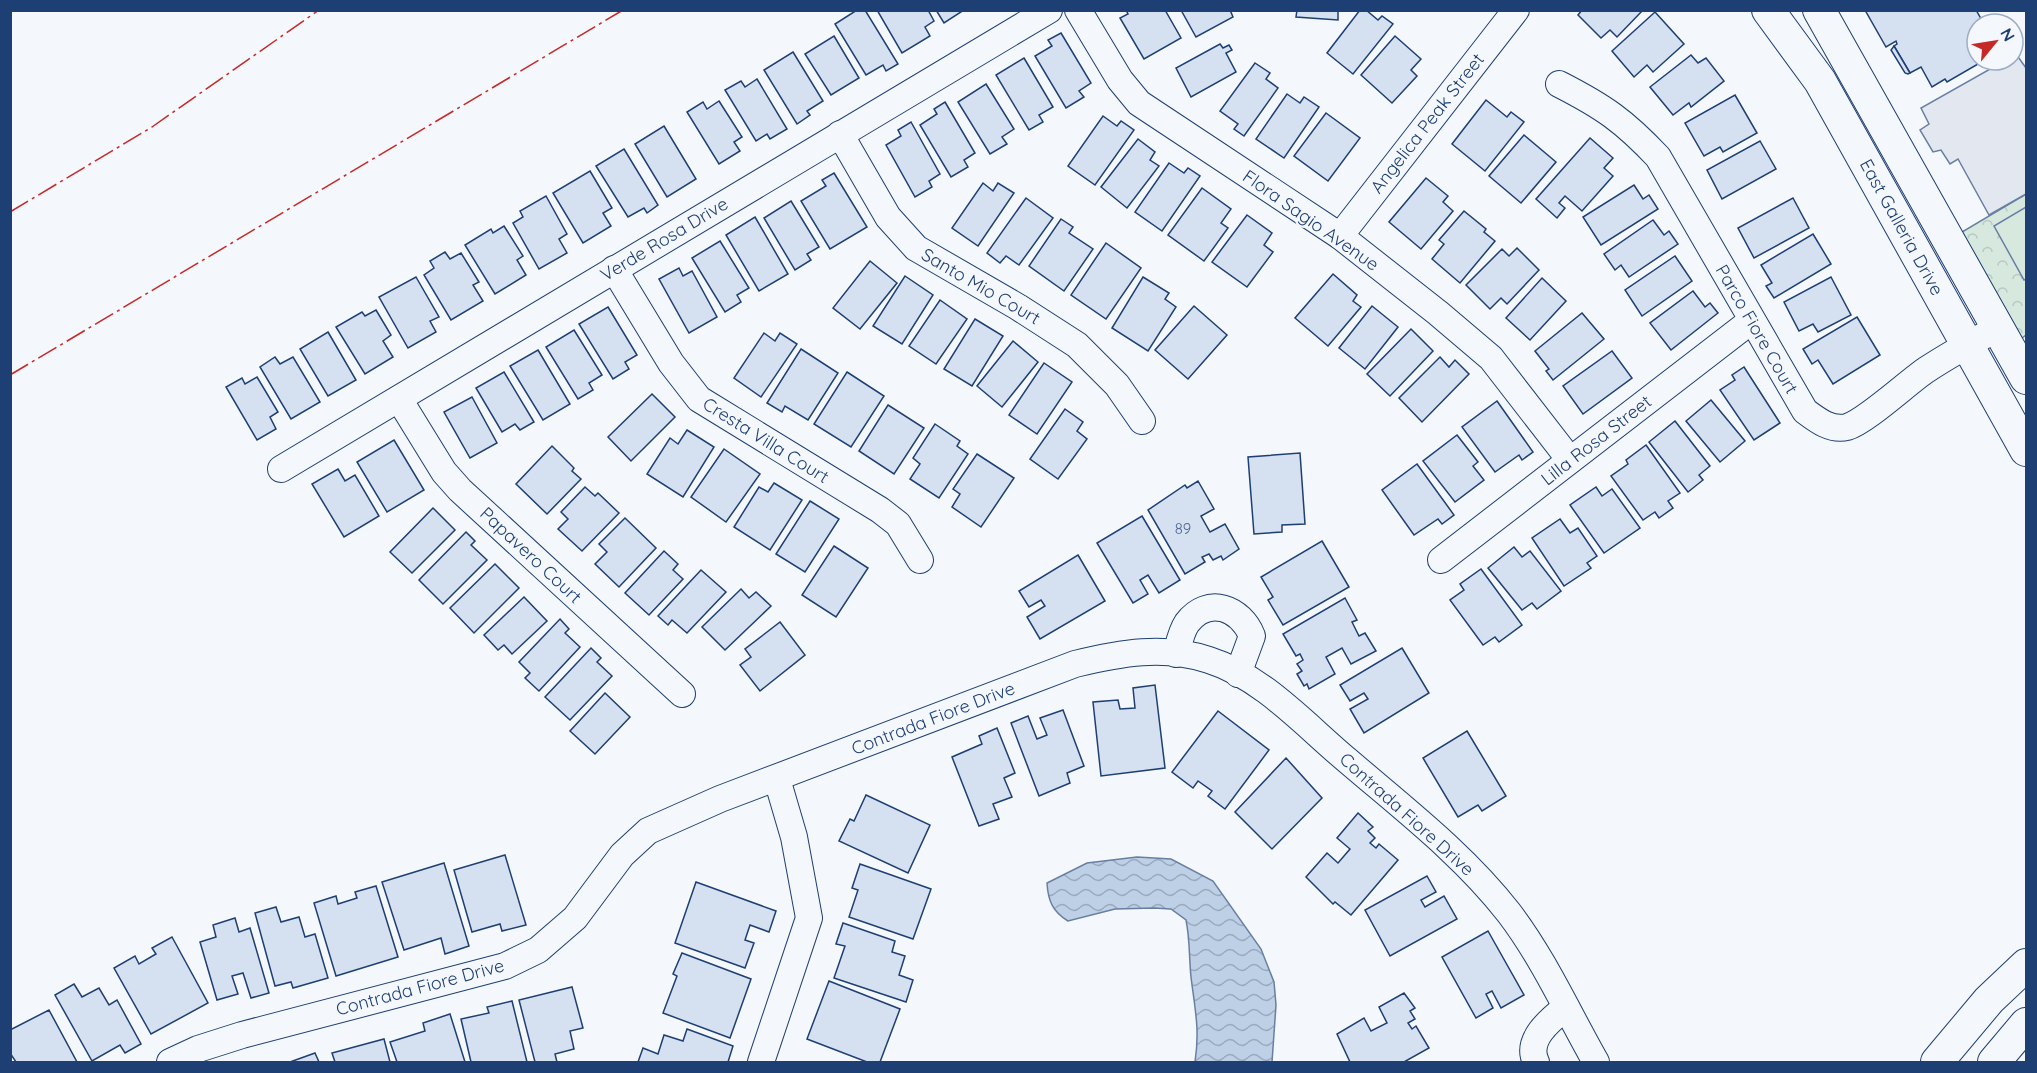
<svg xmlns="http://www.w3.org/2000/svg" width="2037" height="1073" font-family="Quicksand,sans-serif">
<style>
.forest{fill:url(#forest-crowns);stroke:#687fa3;stroke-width:1.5}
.pitch{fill:#d7e8df;stroke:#687fa3;stroke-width:1.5}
.parking{fill:#e3e8f0;stroke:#687fa3;stroke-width:1.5}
.water{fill:url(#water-waves);stroke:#687fa3;stroke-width:1.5}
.building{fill:#d5e0f0;stroke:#1d3f73;stroke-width:1.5}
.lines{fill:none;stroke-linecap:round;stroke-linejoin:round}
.minor-casing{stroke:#1d3f73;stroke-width:28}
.major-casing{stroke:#1d3f73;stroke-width:34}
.minor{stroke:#f4f7fb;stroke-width:26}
.major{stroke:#f4f7fb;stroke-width:32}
.power{stroke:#c62828;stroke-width:1.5;stroke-dasharray:21 4.5 3 4.5;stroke-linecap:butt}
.labels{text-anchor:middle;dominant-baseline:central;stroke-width:4.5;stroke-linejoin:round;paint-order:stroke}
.number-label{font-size:15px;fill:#4b6792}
.street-label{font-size:18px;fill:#1d3f73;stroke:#f4f7fb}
</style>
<defs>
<pattern id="forest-crowns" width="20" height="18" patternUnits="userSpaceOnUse" patternTransform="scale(1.5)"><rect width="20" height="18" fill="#d7e8df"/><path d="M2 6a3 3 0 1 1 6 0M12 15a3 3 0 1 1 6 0" fill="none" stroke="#b8c8c3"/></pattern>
<pattern id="water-waves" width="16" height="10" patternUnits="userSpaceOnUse" patternTransform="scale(1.5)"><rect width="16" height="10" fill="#bed0e5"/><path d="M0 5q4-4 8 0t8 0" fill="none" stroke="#9aaabe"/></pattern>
</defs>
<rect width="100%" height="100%" fill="#f4f7fb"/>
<!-- forest -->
<polygon class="forest" points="2026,194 2026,335 2022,338 1962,232"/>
<!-- pitch -->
<polygon class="pitch" points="2026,207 2026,279 2024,280 1994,226"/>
<!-- parking -->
<polygon class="parking" points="2016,54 2026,68 2026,194 1989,215 1958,159 1950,164 1941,150 1933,152 1920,130 1929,124 1921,108 2006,60 2013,60"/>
<!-- water -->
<path class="water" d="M 1137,857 L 1171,859 L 1213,881 L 1261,949 L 1274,982 L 1276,1005 L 1272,1062 L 1195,1062 C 1200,1029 1195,1010 1191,977 C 1189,958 1190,939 1186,920 L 1171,909 L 1154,908 L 1115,909 L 1068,921 C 1053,912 1048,901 1047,883 L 1087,863 Z"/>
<!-- building -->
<g class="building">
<polygon points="857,10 865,10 898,64 886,71 883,65 866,75 835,24"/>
<polygon points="877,10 928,10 934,21 925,27 930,36 902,53"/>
<polygon points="936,10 964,10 944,23"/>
<polygon points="1126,10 1165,10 1181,38 1144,59 1120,18 1128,14"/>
<polygon points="1181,10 1230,10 1233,17 1196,37"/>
<polygon points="1297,10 1338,10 1338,20 1296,17"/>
<polygon points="1360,10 1366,10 1378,20 1382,16 1393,24 1353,74 1327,53"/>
<polygon points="1582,10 1643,10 1617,37 1610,30 1601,38 1578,15"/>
<polygon points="1865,10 1976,10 1984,24 1977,24 1977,60 1985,60 1947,82 1945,79 1932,87 1921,67 1910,73 1894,46 1897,44 1896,41 1886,47"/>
<polygon points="1655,12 1684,44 1653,72 1647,65 1634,77 1612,51"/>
<polygon points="1061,33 1091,83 1079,91 1084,97 1066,108 1035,56 1052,46 1048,40"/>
<polygon points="834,36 859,78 831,95 805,54"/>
<polygon points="1395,36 1421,59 1411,70 1417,76 1392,103 1361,75"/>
<polygon points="1220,44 1223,48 1229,45 1232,50 1226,53 1236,72 1191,97 1176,68"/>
<polygon points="1894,46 1910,73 1908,74 1905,73 1891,50"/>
<polygon points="793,52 823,101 807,111 810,115 797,124 764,70"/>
<polygon points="1691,55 1698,63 1706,58 1724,81 1691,107 1689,103 1673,115 1650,87"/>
<polygon points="1024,58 1053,107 1039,115 1043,122 1029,130 996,75"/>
<polygon points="1255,63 1270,73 1266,79 1278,88 1244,136 1234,129 1238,124 1220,111"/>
<polygon points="757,79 787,129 770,139 767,134 756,141 725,90 741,81 745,87"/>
<polygon points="986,84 1014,129 1002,137 1007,144 990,154 958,102"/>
<polygon points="1287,94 1300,103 1304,97 1319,107 1284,158 1256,139"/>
<polygon points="1735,95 1757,133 1723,152 1720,147 1704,156 1685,123"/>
<polygon points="1486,100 1507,117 1511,112 1524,122 1485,171 1452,144"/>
<polygon points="719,101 742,137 734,142 740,151 719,164 687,112 703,102 707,109"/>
<polygon points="945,102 975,153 964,160 968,167 951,177 920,125 937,114 934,109"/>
<polygon points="1326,113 1360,138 1328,181 1294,156"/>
<polygon points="1103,116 1117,126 1121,121 1134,130 1095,185 1068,166"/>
<polygon points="911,122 940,174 929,181 932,187 915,197 886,145 901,136 898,130"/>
<polygon points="664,126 696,179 667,197 635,144"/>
<polygon points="1524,135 1556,162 1521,203 1489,176"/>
<polygon points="1590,138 1613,158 1604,168 1613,176 1582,211 1565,196 1559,203 1565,208 1557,218 1536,199"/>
<polygon points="1138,139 1155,152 1150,160 1159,166 1127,208 1101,187"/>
<polygon points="1760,141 1776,169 1722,199 1707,170"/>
<polygon points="624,149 658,205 647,213 644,208 628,217 596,166"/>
<polygon points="1169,163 1184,173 1188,168 1200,176 1162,231 1135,212"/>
<polygon points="590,171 612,208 603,213 611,226 583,243 553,193"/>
<polygon points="834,173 867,227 830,249 801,201 826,186 822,180"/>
<polygon points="1426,178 1448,196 1443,202 1453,211 1421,249 1389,222"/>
<polygon points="983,183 993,191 998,183 1014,193 978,246 952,228"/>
<polygon points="1634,185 1643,199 1649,195 1658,209 1601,245 1583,217"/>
<polygon points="1202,188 1231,209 1221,223 1228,228 1204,261 1168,235"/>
<polygon points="546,196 567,234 559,239 567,253 539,269 513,223 523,217 520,211"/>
<polygon points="1026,198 1053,218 1019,265 1006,256 1000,263 987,253"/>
<polygon points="1793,198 1809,228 1754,258 1738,228"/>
<polygon points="791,201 819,247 807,254 811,260 795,270 764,218"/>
<polygon points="1464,211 1486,229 1484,232 1495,241 1460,283 1432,259 1444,244 1439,240"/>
<polygon points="1247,215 1272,233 1264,245 1273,252 1247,287 1212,262"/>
<polygon points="755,217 788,274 759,291 726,235"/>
<polygon points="1061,219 1073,227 1069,233 1093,249 1064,291 1029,266"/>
<polygon points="1653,220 1664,235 1669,231 1678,244 1629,277 1621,265 1615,270 1604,254"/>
<polygon points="504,226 523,256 517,260 526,275 495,294 465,245 491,229 493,233"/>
<polygon points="1813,234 1831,264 1774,298 1766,286 1772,283 1761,265"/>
<polygon points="720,241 749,288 737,295 741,302 725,312 692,258"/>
<polygon points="1106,243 1141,268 1106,319 1071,295"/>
<polygon points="1517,248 1539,270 1507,304 1501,298 1490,309 1466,285 1502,249 1509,256"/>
<polygon points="445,252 450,259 461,253 479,282 473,285 483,301 451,320 424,275 434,268 430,261"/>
<polygon points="1675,256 1692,281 1642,316 1625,290"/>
<polygon points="870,261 897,283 860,329 833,308"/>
<polygon points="679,268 683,276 692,271 717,317 689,333 659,279"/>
<polygon points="1333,274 1357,295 1353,301 1361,307 1328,346 1295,318"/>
<polygon points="905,276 933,295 902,344 873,326"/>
<polygon points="416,277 439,317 430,321 436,332 408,348 379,297"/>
<polygon points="1143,277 1169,293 1165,299 1176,307 1148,351 1112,328"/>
<polygon points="1831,277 1851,315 1818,332 1813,324 1799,331 1784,302"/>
<polygon points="1542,278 1566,301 1530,340 1506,318"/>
<polygon points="1693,291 1705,307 1710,303 1718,313 1671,350 1650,323"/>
<polygon points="940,300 967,319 936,364 909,346"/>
<polygon points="1194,306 1227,335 1188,379 1155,350"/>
<polygon points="1372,306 1398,327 1365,369 1339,348"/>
<polygon points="608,307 637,355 625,362 629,369 613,379 579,324"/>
<polygon points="376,310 391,335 383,341 393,357 365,374 336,327 362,312 365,316"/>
<polygon points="1582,313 1604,339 1553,380 1546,371 1549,369 1535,351"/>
<polygon points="1857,317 1880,355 1833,384 1818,360 1812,364 1803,349"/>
<polygon points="975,319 1003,336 972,386 944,369"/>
<polygon points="1411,329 1433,351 1390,396 1367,374"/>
<polygon points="574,330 602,375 589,383 593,390 578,399 546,347"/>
<polygon points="328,332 356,380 328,396 300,349"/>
<polygon points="764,333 775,341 780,333 797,344 761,397 734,378"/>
<polygon points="1013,341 1038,362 1002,407 977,386"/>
<polygon points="801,349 838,373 808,420 785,406 782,412 767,403"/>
<polygon points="538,350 570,404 543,420 510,366"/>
<polygon points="1612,351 1632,378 1583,414 1563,386"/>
<polygon points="275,357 280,364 293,357 320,402 291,419 260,367"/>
<polygon points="1440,357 1449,367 1455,360 1469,374 1422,422 1399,398"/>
<polygon points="1044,363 1072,382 1037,434 1009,415"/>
<polygon points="1744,367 1780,423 1754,440 1720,390 1735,380 1732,375"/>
<polygon points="504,372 534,422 520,430 515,424 502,432 476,388"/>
<polygon points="847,372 884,396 851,447 814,424"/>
<polygon points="257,377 278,412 270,417 276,429 257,440 226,387 242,378 245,384"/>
<polygon points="652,394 675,417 631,461 608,437"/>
<polygon points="472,397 497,443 470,458 444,412"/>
<polygon points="1711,400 1745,441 1720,462 1686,421"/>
<polygon points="1497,401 1533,452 1522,460 1519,455 1495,472 1462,427"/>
<polygon points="888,405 924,428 894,474 859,451"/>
<polygon points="1065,409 1083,422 1077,431 1087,439 1058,479 1030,459"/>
<polygon points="1675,421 1710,466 1699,475 1703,480 1688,492 1649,442"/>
<polygon points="935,424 960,441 957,446 968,454 939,498 910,479 920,464 913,458"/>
<polygon points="687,430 714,447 683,497 647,474 670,438 678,444"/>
<polygon points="1457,435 1478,462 1473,466 1484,480 1455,502 1423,461"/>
<polygon points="394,440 424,490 387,512 357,462"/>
<polygon points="1646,445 1680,493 1668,501 1673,508 1659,518 1655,512 1643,520 1611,476 1628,464 1626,460"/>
<polygon points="552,446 574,468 572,471 581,479 547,514 516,484"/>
<polygon points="724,449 760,474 726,522 691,497"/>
<polygon points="1300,453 1305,524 1282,525 1282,532 1254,534 1248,457"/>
<polygon points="977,454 1014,478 981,527 952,507 960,494 953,489"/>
<polygon points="1417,464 1454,515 1442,524 1438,519 1414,535 1382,490"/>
<polygon points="338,469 345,481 355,475 379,516 344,537 312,484"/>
<polygon points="1198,481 1214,509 1201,516 1210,532 1225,524 1239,549 1223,560 1221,556 1213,560 1209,554 1202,557 1205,562 1185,574 1148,510 1185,485 1187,488"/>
<polygon points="774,483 802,500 770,550 734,527 759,487 768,492"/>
<polygon points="585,487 595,496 598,493 619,513 582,551 558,529 568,519 561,512"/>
<polygon points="1596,487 1602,496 1612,489 1640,528 1604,553 1570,505"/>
<polygon points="810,501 839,519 805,572 776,554"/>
<polygon points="433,508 455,530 412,573 390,552"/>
<polygon points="1142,516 1180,580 1159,593 1148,575 1140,580 1148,594 1133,603 1097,543"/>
<polygon points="625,518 656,548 619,587 595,564 607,552 599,544"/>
<polygon points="1560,519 1570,533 1578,528 1597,556 1587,563 1591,568 1564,586 1532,538"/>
<polygon points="466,532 475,541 471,545 487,560 443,604 419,580"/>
<polygon points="1322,541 1349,587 1283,625 1268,600 1273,597 1261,577"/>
<polygon points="834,546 868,568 836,617 802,595"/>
<polygon points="1514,547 1522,557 1530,551 1561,591 1537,609 1532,603 1522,610 1488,568"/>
<polygon points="664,551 678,564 673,570 683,579 649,615 625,593"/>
<polygon points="1078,555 1105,601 1040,639 1027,617 1045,606 1041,600 1029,607 1019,591"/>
<polygon points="495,564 519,588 474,633 450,608"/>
<polygon points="1481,569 1522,625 1499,642 1495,637 1483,645 1450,600 1464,590 1460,584"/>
<polygon points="701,570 726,592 687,633 672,620 668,625 658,616"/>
<polygon points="741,589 749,598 756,592 771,606 725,650 702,627"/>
<polygon points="524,597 547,621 512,654 504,645 498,650 484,635"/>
<polygon points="1345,598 1357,620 1352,622 1359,636 1365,633 1376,651 1351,664 1342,648 1326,657 1335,674 1309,689 1307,684 1304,686 1297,674 1302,671 1297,664 1303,660 1300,654 1296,656 1283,634"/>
<polygon points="560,619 569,629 565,633 580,647 539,691 525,678 530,673 519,662"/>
<polygon points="780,622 805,655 760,691 740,665 751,657 745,649"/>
<polygon points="591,648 601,658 597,662 612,676 570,720 545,697"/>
<polygon points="1402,648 1429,693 1364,733 1350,709 1368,699 1364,693 1350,701 1340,685"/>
<polygon points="1155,685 1165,768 1101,776 1093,702 1118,700 1120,709 1135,708 1133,688"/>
<polygon points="605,693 630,717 595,754 570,731"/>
<polygon points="1063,710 1084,766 1067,773 1070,783 1039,796 1011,723 1028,716 1037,739 1047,735 1040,718"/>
<polygon points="1218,711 1269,750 1225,809 1208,796 1212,791 1198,781 1193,788 1172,772"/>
<polygon points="997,728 1015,773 1004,778 1012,797 993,804 999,819 979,826 952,757 982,744 979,736"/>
<polygon points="1467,731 1506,796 1482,811 1478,805 1458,817 1423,758"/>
<polygon points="1286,758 1322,798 1272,849 1235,812"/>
<polygon points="866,795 930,825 908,873 839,841 850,819 854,821"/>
<polygon points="1358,813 1373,827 1368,831 1375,838 1370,843 1376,848 1379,844 1398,860 1351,915 1335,902 1333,904 1306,877 1327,853 1338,863 1350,849 1337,838"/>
<polygon points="505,855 526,925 502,931 500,924 472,932 454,870"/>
<polygon points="444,863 469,946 445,954 441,938 404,950 382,882"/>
<polygon points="860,864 931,889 913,939 849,917 858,890 852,888"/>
<polygon points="1427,876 1436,892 1421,900 1425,907 1444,896 1457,919 1390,956 1365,910"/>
<polygon points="696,882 776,911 769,932 750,925 745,940 754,943 745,968 675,943"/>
<polygon points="376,886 398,957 336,976 314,903 336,896 338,904 357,898 355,892"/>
<polygon points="276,907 281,922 299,917 305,937 315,934 328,978 293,988 291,982 275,986 255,913"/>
<polygon points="235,918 239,932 250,928 269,993 251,998 243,973 232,976 238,994 217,1000 200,942 216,937 213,925"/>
<polygon points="843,923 895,941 892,952 905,956 899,975 913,980 906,1002 834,978 845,946 836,944"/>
<polygon points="1488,931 1524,995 1501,1008 1492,991 1486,994 1493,1008 1476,1018 1442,957"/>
<polygon points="172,937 208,1003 151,1034 114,968 135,956 139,964 156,954 152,948"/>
<polygon points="682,953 751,979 730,1038 663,1013 677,976 673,974"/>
<polygon points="829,981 900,1009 880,1062 867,1062 807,1039"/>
<polygon points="74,984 82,997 99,988 109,1005 117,1000 141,1044 125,1053 120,1045 92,1061 55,995"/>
<polygon points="572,987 583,1028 570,1031 574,1049 555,1054 557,1062 535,1062 519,1000"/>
<polygon points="1404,993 1415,1008 1410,1011 1415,1019 1408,1023 1412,1029 1416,1026 1429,1048 1404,1062 1350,1062 1337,1034 1364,1018 1371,1031 1387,1023 1379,1007"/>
<polygon points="512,1001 527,1062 471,1062 461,1019 489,1013 487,1007"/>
<polygon points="49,1010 77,1062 16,1062 10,1053 10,1030"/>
<polygon points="450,1014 465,1062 397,1062 390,1042 425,1031 423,1023"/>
<polygon points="687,1029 733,1046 728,1062 638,1062 643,1048 658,1054 664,1035 683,1041"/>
<polygon points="384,1039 390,1062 335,1062 332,1053"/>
<polygon points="315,1053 319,1062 290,1062"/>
</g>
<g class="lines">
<!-- minor casing -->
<g class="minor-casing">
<g id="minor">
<polyline points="1078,10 1120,80 1139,103 1340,236 1438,313 1491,358 1570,460"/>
<path d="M 1559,84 C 1604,107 1624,121 1658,157 L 1805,411 C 1817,420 1831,431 1847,427 C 1865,422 1907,383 1926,370 C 1949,355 1974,341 1998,328"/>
<polyline points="840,134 888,217 916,248 1018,307 1077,345 1117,385 1142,421"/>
<polyline points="1340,236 1516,10"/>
<polyline points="614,269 671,363 699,399 880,510 898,524 920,560"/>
<polyline points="399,399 444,472 460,490 682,694"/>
<polyline points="281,469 1049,10"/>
<polyline points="1441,560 1751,321"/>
<path d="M 1176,654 C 1179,643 1181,632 1187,623 C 1208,595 1241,608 1252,636 L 1238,674"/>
<path d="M 170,1062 L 198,1049 L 242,1035 L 505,966 L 538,950 L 575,918 L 622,855 L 648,831 L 720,799 L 1075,664 C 1120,653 1164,645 1209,660 C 1263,677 1306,726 1348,761 C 1404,809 1464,855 1509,913 C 1544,959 1568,1013 1596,1062"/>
<polyline points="761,1062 809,918 794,837 777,779"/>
<path d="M 1536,1062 C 1525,1040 1550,1020 1565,1008"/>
</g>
</g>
<!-- major casing -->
<g class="major-casing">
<g id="major">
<polyline points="1768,10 1820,81 2026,450"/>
<polyline points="1819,10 2026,378"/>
<polyline points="1937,1062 1989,1000 2026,965"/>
<polyline points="1994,1062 2026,1024"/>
</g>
</g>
<!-- minor -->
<use href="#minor" class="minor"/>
<!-- major -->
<use href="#major" class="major"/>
<!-- power -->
<g class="power">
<polyline points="10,212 152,127 319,10"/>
<polyline points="10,375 623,10"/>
</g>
</g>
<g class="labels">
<!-- number labels -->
<g class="number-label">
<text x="1183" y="528">89</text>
</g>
<!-- street labels -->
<g class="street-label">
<text transform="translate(1427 123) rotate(-52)">Angelica Peak Street</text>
<text transform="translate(1311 220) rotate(35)">Flora Sagio Avenue</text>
<text transform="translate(1902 227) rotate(61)">East Galleria Drive</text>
<text transform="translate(664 239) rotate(-31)">Verde Rosa Drive</text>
<text transform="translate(981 286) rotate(30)">Santo Mio Court</text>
<text transform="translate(1757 329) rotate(60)">Parco Fiore Court</text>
<text transform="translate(766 440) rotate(32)">Cresta Villa Court</text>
<text transform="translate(1596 440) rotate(-38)">Lilla Rosa Street</text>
<text transform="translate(531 555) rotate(43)">Papavero Court</text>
<text transform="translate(933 718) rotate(-21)">Contrada Fiore Drive</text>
<text transform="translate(1407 814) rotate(42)">Contrada Fiore Drive</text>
<text transform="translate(420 987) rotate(-15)">Contrada Fiore Drive</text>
</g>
</g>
<!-- border -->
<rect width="2037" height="1073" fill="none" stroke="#1d3f73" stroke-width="24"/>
<!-- north arrow -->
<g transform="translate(1995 42) rotate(60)"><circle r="28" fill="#f4f7fb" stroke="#9eadc5" stroke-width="1.5"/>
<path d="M0-4.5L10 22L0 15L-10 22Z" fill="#c62828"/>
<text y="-9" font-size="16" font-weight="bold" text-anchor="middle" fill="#1d3f73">N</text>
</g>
</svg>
